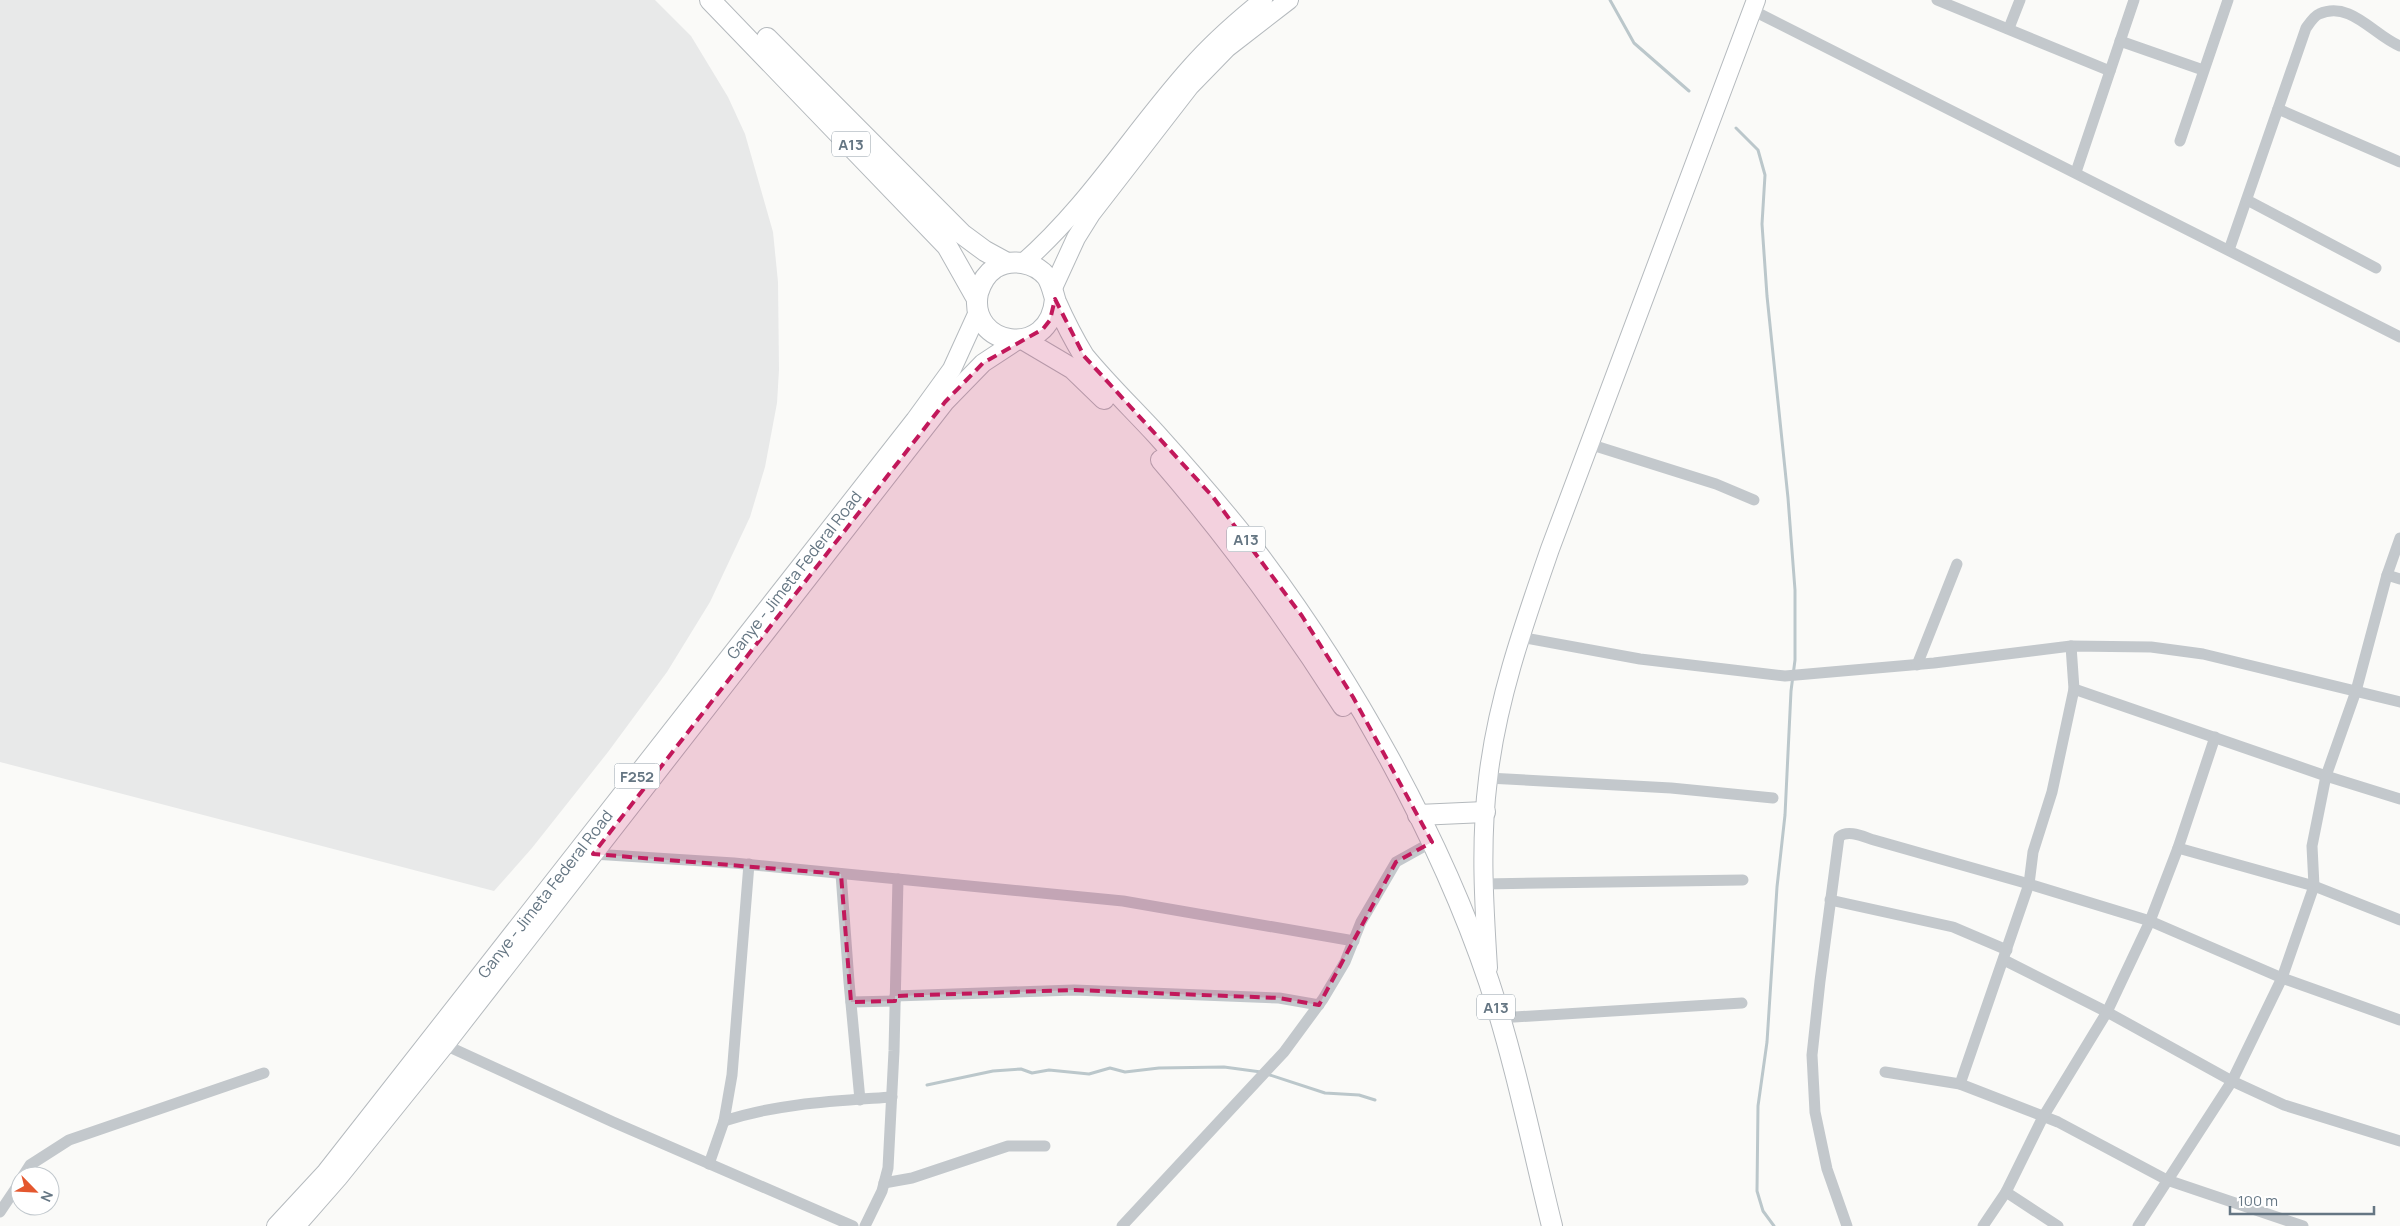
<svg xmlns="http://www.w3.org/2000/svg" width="2400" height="1226" font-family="Manrope,sans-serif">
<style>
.built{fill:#e8e9e9}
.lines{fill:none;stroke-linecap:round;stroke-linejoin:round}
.stream{stroke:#bbc7cb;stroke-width:3}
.primary-casing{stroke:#b5babe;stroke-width:20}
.highway-casing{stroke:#b4b9bd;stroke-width:22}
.street{stroke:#c3c8cc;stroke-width:11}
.primary{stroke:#fff;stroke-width:18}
.highway{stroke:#fff;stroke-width:20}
.marked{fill:#c2185b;fill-opacity:0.2;stroke:#c2185b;stroke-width:4;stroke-dasharray:10 6;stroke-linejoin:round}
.labels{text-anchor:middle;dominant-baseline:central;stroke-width:5;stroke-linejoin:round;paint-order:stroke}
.shield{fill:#fff;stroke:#939fa8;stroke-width:1}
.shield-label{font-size:15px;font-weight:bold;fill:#657683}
.street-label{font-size:16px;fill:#657683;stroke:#fff}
</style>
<rect width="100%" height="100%" fill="#fafaf8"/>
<!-- built -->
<polygon class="built" points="0,0 655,0 691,36 728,97 745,134 773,232 778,282 779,370 777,403 765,467 750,517 710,602 667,672 608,752 532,848 494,891 0,762"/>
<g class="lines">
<!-- stream -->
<g class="stream">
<polyline points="1610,0 1634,43 1689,91"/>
<polyline points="1736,128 1758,150 1765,175 1762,224 1767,296 1788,498 1795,590 1795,660 1791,691 1785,815 1777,887 1767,1042 1758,1106 1757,1191 1763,1211 1774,1226"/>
<polyline points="1267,1074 1325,1093 1359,1095 1375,1100"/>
<polyline points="927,1085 993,1071 1021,1069 1032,1073 1049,1070 1089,1074 1110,1068 1125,1072 1159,1068 1224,1067 1261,1072"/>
</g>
<!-- primary casing -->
<g class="primary-casing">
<g id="primary">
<path d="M 1023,263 C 1090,204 1132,133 1191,67 C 1213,42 1237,21 1263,0"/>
<polyline points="1053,288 1076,238 1091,214 1190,86 1227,48 1289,0"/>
<path d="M 1488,968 C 1484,905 1480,842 1488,779 C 1497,700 1524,624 1550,549 L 1756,0"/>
<polyline points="276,1226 326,1172 915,420 952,369 978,312"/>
<polyline points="296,1226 338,1178 445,1045 945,402 983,363 1018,340"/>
</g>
</g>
<!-- highway casing -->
<g class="highway-casing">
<g id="highway">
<polyline points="710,0 947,246 977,299"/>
<polyline points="767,38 962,234 985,251 1007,263"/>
<path d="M 1055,299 C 1050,361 967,346 978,293 C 981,283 986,274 995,268 C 1011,258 1035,262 1047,277 C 1052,285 1053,293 1056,302 C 1064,320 1073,338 1084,356 C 1106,383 1132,408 1156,434 C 1192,474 1227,514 1260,557 C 1352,680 1440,836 1489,982 C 1515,1061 1532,1145 1552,1226"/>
<polyline points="1024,340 1073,369 1104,399"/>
<path d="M 1161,460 C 1230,540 1287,618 1343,706"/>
<polyline points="1418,815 1485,812"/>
</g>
</g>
<!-- street -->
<g class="street">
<polyline points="1937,0 2110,71"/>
<polyline points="1752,10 2400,337"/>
<polyline points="2009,28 2020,0"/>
<polyline points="2120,41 2203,70"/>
<polyline points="2278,109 2400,162"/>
<polyline points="2180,141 2228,0"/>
<polyline points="2076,172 2134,0"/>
<polyline points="2247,200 2376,268"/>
<path d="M 2229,250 L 2306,28 C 2309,24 2314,16 2319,14 C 2351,0 2374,36 2400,46"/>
<polyline points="1589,444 1716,484 1754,500"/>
<polyline points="2387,575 2400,579"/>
<polyline points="1520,637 1640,659 1785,676 1934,663 2071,646 2151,647 2203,654 2400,702"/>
<polyline points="1917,665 1957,564"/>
<polyline points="2074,689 2326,776 2400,799"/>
<polyline points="1488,778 1671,788 1773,798"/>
<polyline points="2178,848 2314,886 2400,920"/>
<polyline points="593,854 734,863 1123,901 1354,941"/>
<polyline points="841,874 849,982 860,1100"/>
<polyline points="1483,884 1743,880"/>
<polyline points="1830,900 1953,927 2007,950"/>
<polyline points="2004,960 2107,1012 2232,1081 2284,1105 2400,1141"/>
<polyline points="895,996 1074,990 1279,998 1319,1005"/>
<polyline points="851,1002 895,1001"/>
<polyline points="1499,1018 1742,1003"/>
<polyline points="445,1045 613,1122 853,1226"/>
<polyline points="1885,1072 1960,1084 2058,1122 2167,1180 2303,1226"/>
<polyline points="1960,1084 2029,884 2033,852 2052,792 2074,689 2071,646"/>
<path d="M 724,1121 C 779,1103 836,1101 892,1097"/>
<polyline points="709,1164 724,1121 732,1075 749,864"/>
<polyline points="23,1176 30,1165 69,1140 264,1073"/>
<polyline points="884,1183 912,1178 1008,1146 1045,1146"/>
<polyline points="2006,1192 2058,1226"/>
<polyline points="0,1212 20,1182"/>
<polyline points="865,1226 882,1191 888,1168 894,1051 898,879"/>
<polyline points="1122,1226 1284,1052 1323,999 1345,962 1361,922 1396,862 1432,842"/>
<path d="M 1847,1226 L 1827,1169 L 1815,1112 L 1812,1055 L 1820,981 L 1839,837 C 1848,829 1864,837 1874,840 L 2029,884 L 2150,921 L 2282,978 L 2400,1020"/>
<polyline points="1983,1226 2006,1192 2043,1117 2107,1012 2150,921 2178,848 2215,737"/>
<polyline points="2138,1226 2232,1081 2282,978 2314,886 2312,846 2326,776 2356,691 2387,575 2400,538"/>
</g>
<!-- primary -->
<use href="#primary" class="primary"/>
<!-- highway -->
<use href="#highway" class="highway"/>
</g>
<!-- marked area -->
<path class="marked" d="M 1055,299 L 1084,356 L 1213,497 L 1302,616 L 1353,697 L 1432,842 L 1396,862 L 1319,1005 L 1279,998 L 1074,990 L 895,996 L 895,1001 L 851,1002 L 841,874 L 593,854 L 945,402 L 983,363 L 1043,329 L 1050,320 Z"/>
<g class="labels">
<!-- shield labels -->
<g class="shield">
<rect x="832" y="131.5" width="38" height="25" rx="4"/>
<rect x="1227" y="526.5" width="38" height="25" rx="4"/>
<rect x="614.5" y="763.5" width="45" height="25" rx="4"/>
<rect x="1477" y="994.5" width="38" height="25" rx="4"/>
</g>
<g class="shield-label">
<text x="851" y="144">A13</text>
<text x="1246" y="539">A13</text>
<text x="637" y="776">F252</text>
<text x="1496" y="1007">A13</text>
</g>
<!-- street labels -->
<g class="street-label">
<text transform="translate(794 575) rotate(-52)">Ganye - Jimeta Federal Road</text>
<text transform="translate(545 894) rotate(-52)">Ganye - Jimeta Federal Road</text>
</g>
</g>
<!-- north arrow -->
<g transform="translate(35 1191) rotate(114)"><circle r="24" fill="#ffffff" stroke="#c1c8cd"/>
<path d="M0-4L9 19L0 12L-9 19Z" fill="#e4572e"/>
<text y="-8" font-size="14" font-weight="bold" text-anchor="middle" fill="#657683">N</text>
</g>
<!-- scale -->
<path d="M2230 1206v8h144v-8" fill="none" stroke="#657683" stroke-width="2.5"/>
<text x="2238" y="1206" font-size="15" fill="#657683" stroke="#ffffff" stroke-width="4" paint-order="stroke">100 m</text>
</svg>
